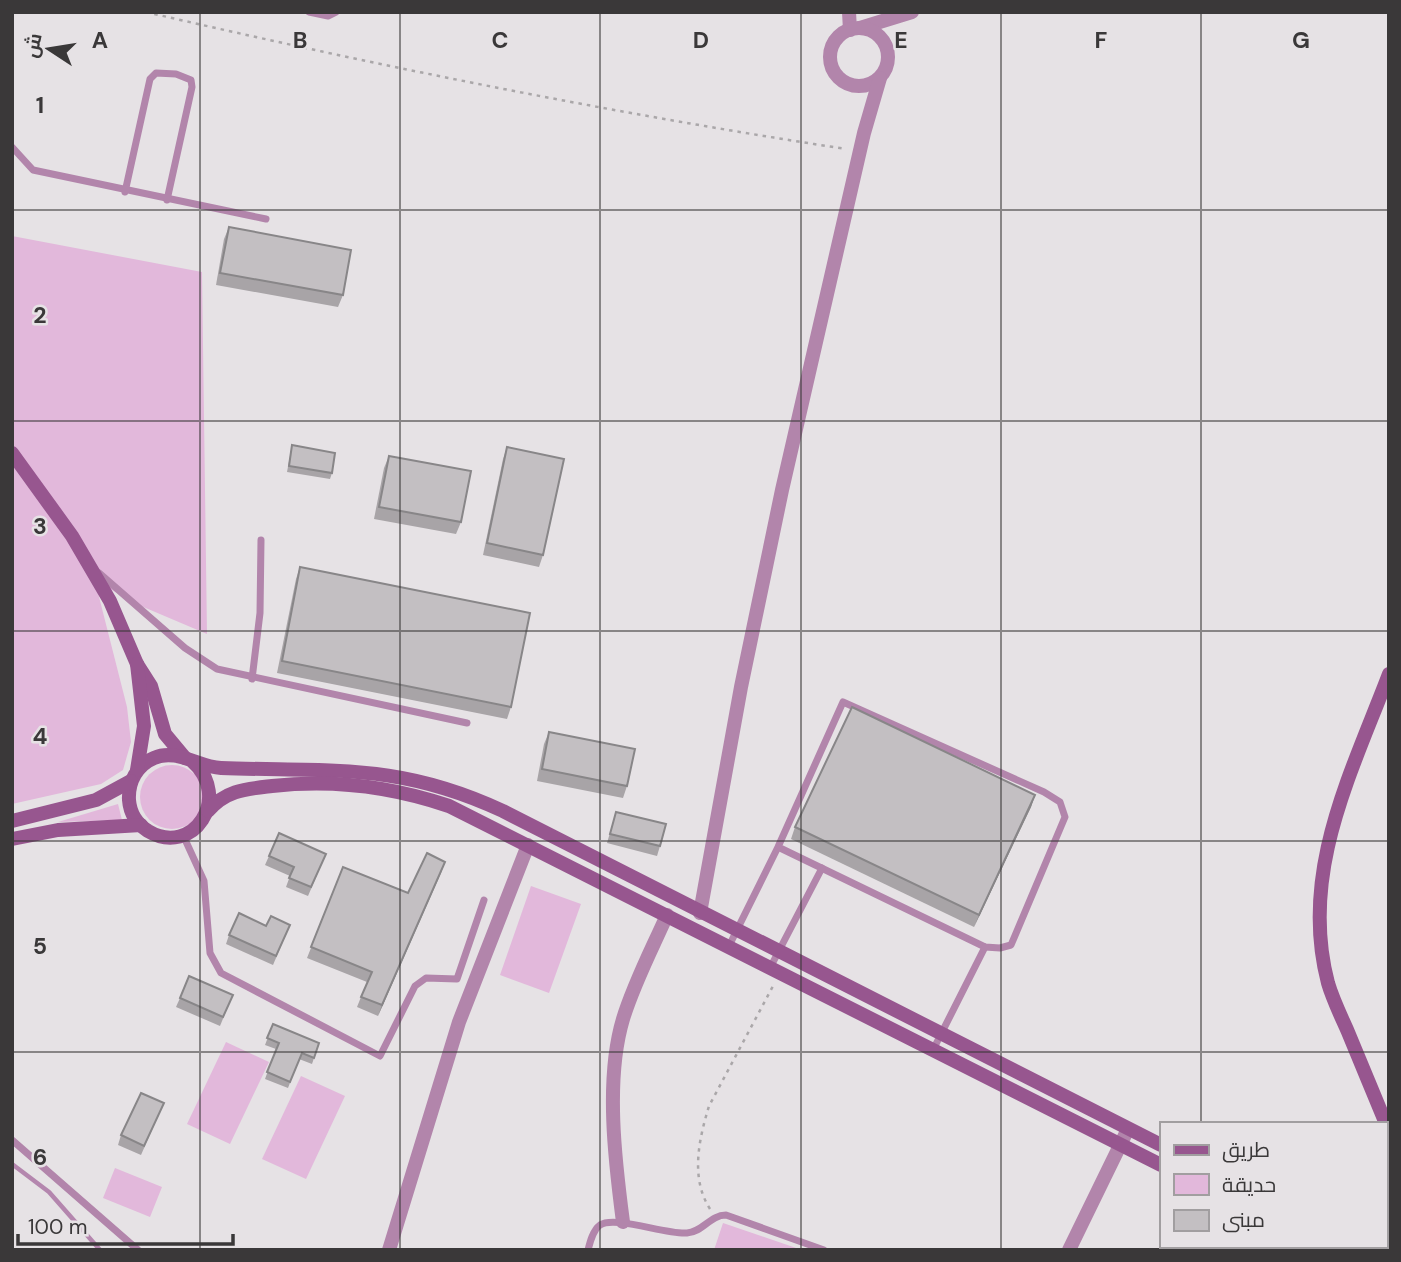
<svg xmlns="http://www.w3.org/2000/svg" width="1401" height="1262" font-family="'DM Sans',Cairo,sans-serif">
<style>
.green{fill:#e2b8db}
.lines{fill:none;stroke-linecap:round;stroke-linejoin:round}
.stream{stroke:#b486ae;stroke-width:4.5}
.path{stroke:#aaa7a9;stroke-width:2.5;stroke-dasharray:3.5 5;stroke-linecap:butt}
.lane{stroke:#b285ab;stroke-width:7}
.street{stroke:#b285ab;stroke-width:14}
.secondary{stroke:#97568f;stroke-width:14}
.wall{fill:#a8a4a7}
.shaded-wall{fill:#888688}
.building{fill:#c3bfc2;stroke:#888688;stroke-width:2}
.grid{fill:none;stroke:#3a3839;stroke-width:2;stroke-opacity:0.55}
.grid-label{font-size:23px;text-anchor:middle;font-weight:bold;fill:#3a3839;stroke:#e6e2e5;stroke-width:5;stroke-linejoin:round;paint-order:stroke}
</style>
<rect width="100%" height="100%" fill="#e6e2e5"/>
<!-- green -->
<g class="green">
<polygon points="12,236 202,272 207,634 141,606 95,581 127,707 131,742 123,770 101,784 12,804"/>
<circle cx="172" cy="797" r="32"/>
<polygon points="118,804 122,820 58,822"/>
<polygon points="531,886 581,904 549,993 500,975"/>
<polygon points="226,1042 269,1062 230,1144 187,1124"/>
<polygon points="301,1076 345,1096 306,1179 262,1159"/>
<polygon points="115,1168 162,1187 150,1217 103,1198"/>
<polygon points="723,1223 802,1250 714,1250"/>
</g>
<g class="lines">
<!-- stream -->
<polyline class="stream" points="12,1164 49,1192 100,1250"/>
<!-- path -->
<g class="path">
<path d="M 146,12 C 378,66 611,113 846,149"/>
<path d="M 710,1209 C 690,1178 699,1139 709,1106 L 773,986"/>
</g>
<!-- lane -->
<g class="lane">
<polyline points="309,12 328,16 336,12"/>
<polyline points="12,147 33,170 266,219"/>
<polyline points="125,192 150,79 156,73 176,74 191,80 192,87 167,200"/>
<polyline points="99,573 185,648 217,669 467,723"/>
<polyline points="252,679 260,613 261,540"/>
<polyline points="183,835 204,881 210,953 221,973 380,1056 415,986 426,978 457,979 484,900"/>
<polyline points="729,946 778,847 843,702 1044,792 1060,802 1065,817 1011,945 1000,948 985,947 778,847"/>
<polyline points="770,968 822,868"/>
<polyline points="933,1050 985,947"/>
<polyline points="12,1140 138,1250"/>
<path d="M 588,1250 C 590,1242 593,1230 600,1225 C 615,1215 666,1235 687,1233 C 703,1232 710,1215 726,1215 L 824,1250"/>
</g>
<!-- street -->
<g class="street">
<polyline points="849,12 850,30"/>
<polyline points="860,28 912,12"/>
<circle cx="859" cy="57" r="29"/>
<polyline points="700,913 741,687 782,490 864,133 880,78"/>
<path d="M 623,1222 C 615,1161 605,1079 623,1019 C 634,983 652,949 667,915"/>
<polyline points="389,1250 459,1022 528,845"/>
<polyline points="1069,1250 1128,1129"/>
</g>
<!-- secondary -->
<g class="secondary">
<polyline points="12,453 72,536 110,601 137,664 151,686 165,734 185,758"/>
<path d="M 1389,674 C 1351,774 1299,873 1328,983 C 1333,1000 1341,1016 1348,1032 C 1362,1065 1375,1098 1389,1131"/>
<path d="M 192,761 C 233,797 193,858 148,831 C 137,824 130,813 129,800 C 128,782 137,765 154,758 C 177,748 198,767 221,768 C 331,772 398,762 503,811 L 1161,1145"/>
<polyline points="137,770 144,726 137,664"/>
<path d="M 208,811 C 226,790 246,789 272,786 C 333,779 390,786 449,806 L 1161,1165"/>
<polyline points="12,821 96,800 131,781"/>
<polyline points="12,839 58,830 141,825"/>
<polyline points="1321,1246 1328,1250"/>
<polyline points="1359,1246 1366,1250"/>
</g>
</g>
<!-- wall -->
<g class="wall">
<polygon points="229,227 343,295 338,307 216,285 224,239"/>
<polygon points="292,445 332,473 330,479 287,472"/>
<polygon points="507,447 543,555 539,567 483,555 503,459"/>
<polygon points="389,456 461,522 456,534 374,519 384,468"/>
<polygon points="300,567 511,707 507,719 277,673 296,579"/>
<polygon points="549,732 627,786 623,798 537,781 544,744"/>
<polygon points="1035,795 1031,807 974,927 791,839 795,827"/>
<polygon points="616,812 660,846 657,856 607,843"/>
<polygon points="326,854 308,896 286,887 290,876 265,865 269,856"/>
<polygon points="445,862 378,1016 357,1007 367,982 307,958 343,867 408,893"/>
<polygon points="290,925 273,965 226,944 229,935 266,926"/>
<polygon points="180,998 229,1004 220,1026 176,1007"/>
<polygon points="273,1024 319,1043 312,1064 299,1059 288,1088 265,1079 276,1049 265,1045"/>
<polygon points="164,1103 141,1155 118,1145 121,1135"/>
</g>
<!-- shaded-wall -->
<g class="shaded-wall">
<polygon points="1035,795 1031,807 974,927 979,915"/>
<polygon points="445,862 441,873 378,1016 382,1005"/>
</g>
<!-- building -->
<g class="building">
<polygon points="229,227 351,250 343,295 220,273"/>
<polygon points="292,445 335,453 332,473 289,466"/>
<polygon points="507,447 564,459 543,555 487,543"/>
<polygon points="389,456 471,471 461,522 379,507"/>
<polygon points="300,567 530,613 511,707 282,661"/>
<polygon points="852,707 1035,795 979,915 795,827"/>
<polygon points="549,732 635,749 627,786 542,769"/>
<polygon points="616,812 666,824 660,846 610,834"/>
<polygon points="279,833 326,854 311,887 289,878 294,867 269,856"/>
<polygon points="427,853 445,862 382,1005 361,997 372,972 311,947 343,867 408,893"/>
<polygon points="239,913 266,926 271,916 290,925 276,956 229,935"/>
<polygon points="189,976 233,995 223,1017 180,998"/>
<polygon points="273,1024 319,1043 314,1058 302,1053 290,1082 267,1072 279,1043 267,1038"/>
<polygon points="141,1093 164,1103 144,1146 121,1135"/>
</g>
<!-- grid -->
<path class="grid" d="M 200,12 L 200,1250M 400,12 L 400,1250M 600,12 L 600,1250M 801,12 L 801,1250M 1001,12 L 1001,1250M 1201,12 L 1201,1124M 12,210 L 1389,210M 12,421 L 1389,421M 12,631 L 1389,631M 12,841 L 1389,841M 12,1052 L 1389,1052M 1201,1246 L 1201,1250"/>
<g class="grid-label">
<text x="100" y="48">A</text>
<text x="300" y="48">B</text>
<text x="500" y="48">C</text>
<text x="701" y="48">D</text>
<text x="901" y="48">E</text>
<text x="1101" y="48">F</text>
<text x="1301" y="48">G</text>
<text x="40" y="113">1</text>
<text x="40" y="323">2</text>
<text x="40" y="534">3</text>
<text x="40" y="744">4</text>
<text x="40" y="954">5</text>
<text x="40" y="1165">6</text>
</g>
<!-- border -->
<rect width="1401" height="1262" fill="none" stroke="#3a3839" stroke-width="28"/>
<!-- legend -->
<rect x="1160" y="1122" width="228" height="126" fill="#e6e2e5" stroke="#a19ea0" stroke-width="2"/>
<rect x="1174" y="1145" width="35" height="10" fill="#97568f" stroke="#a19ea0" stroke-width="2"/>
<text x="1222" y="1157" font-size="21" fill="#3a3839">طريق</text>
<rect x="1174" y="1174" width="35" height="21" fill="#e2b8db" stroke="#a19ea0" stroke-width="2"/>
<text x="1222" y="1192" font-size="21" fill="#3a3839">حديقة</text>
<rect x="1174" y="1210" width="35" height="21" fill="#c3bfc2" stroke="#a19ea0" stroke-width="2"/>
<text x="1222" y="1227" font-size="21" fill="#3a3839">مبنى</text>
<!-- north arrow -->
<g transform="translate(49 49) rotate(282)" stroke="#e6e2e5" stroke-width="5" paint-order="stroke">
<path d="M0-5L12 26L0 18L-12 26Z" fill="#3a3839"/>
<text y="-10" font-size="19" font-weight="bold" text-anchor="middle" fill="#3a3839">ش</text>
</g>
<!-- scale -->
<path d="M18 1234v10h215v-10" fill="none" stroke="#3a3839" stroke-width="3.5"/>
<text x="28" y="1234" font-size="21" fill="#3a3839" stroke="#e6e2e5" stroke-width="5" paint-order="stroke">100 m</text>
</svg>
